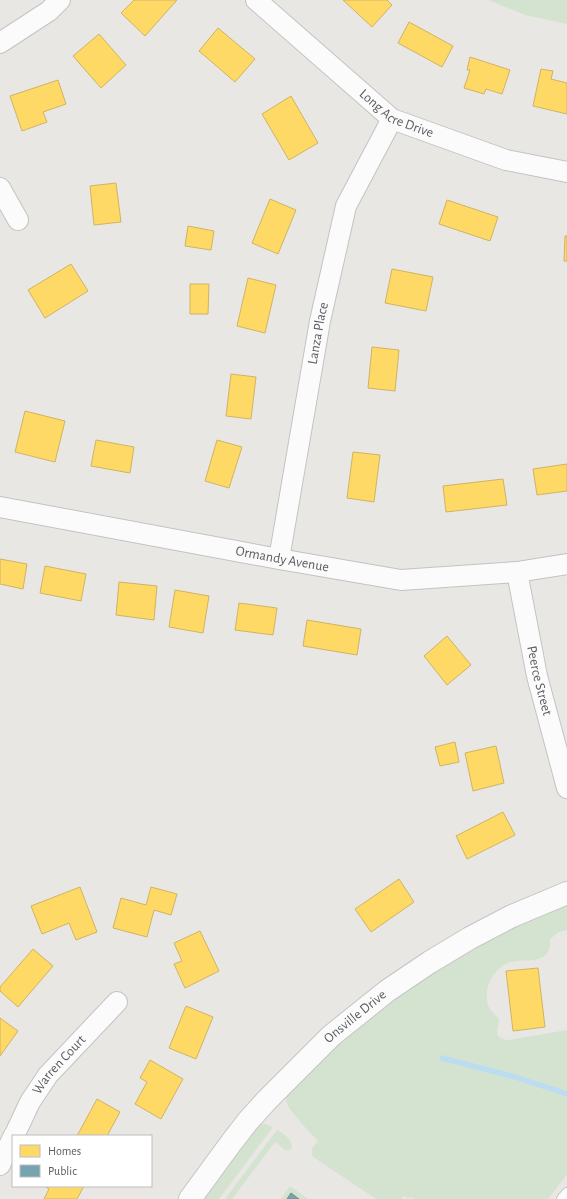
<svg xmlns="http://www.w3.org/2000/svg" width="567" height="1199" font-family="'Alegreya Sans',sans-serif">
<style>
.green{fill:#d4e3d0}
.homes{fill:#ffd966;stroke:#ceb464}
.public{fill:#76a5af;stroke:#6e8f97}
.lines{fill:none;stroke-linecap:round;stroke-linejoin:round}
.stream{stroke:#bcddef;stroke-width:5.5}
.lane-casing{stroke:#c3c3c3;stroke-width:12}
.street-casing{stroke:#c3c3c3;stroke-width:22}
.secondary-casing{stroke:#c4c4c4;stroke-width:24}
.lane{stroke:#fcfbfb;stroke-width:10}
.street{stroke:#fcfbfb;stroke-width:20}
.secondary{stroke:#fcfbfb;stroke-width:22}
.labels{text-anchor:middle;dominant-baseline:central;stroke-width:4;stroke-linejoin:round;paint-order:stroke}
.street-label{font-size:14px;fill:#5a5d60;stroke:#fff}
</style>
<rect width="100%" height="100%" fill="#e9e7e3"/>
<!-- green -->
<g class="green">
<polygon points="488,0 567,0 567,24 525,15"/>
<path d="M 567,900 L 567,930 L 559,932 L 550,939 C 552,966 527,958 511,962 C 494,967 483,988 488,1005 C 490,1011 496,1014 499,1020 L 497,1031 L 498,1036 C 504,1040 508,1041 514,1039 L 567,1030 L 567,1175 L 548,1199 L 414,1199 L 410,1197 L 408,1199 L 404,1196 L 402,1199 L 376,1199 L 313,1157 C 309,1150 314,1146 318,1141 L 301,1123 L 289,1108 L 286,1102 L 287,1091 L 306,1072 L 369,1016 L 472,946 Z"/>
<polygon points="260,1124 265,1124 273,1127 219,1199 201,1199 257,1127"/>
<path d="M 277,1130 C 284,1134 291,1138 292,1147 L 290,1150 L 285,1150 L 275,1142 L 232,1199 L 225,1199 Z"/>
<polygon points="290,1186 308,1199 299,1199 291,1194 287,1199 281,1199"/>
</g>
<!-- homes -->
<g class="homes">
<polygon points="134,0 177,0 145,36 121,13"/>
<polygon points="343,0 387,0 392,5 372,27"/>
<polygon points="409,22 453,46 442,67 398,43"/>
<polygon points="218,28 255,59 235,82 199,51"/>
<polygon points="99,34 126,65 101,88 73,56"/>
<polygon points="470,57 510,70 502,94 486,89 484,94 464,88 470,70 467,70"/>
<polygon points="541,69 553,71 551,79 567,83 567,114 533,106"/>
<polygon points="58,80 66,104 43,112 47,122 22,131 10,96"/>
<polygon points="291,96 318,143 289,160 262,114"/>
<polygon points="116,183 121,222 94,225 90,186"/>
<polygon points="270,199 296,210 278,254 252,243"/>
<polygon points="447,200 498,217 490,241 439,224"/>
<polygon points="188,226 214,231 211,250 185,246"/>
<polygon points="565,236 567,236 567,261 564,261"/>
<polygon points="71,264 88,291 45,318 28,290"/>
<polygon points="392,269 433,277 426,311 385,303"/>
<polygon points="248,278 276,285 265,333 237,326"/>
<polygon points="190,284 209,284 208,314 190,314"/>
<polygon points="372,347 399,350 395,391 368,388"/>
<polygon points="231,374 256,377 251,419 226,416"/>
<polygon points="25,411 65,421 55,462 15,452"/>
<polygon points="96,440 134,447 130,473 91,466"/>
<polygon points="217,440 242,447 229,488 205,481"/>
<polygon points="353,452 380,455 374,502 347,498"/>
<polygon points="567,464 567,491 537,495 533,469"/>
<polygon points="503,479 507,505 446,512 443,486"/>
<polygon points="0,559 27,564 23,589 0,584"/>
<polygon points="45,566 86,574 81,601 40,593"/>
<polygon points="119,582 157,586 154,620 116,615"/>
<polygon points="175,590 209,596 203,633 169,627"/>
<polygon points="239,603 277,608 273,635 235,630"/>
<polygon points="307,620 361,629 357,655 303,646"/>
<polygon points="447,636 471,665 447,685 424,656"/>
<polygon points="455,742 459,762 440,766 435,747"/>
<polygon points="496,746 504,783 473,791 465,753"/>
<polygon points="503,812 515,835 467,859 456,836"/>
<polygon points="399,879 414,902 371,932 355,909"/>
<polygon points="80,887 97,932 76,940 69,923 42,934 31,906"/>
<polygon points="151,887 177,894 171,915 154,910 147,937 113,928 121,898 146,905"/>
<polygon points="200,931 219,971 185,988 174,964 182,961 174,943"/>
<polygon points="33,949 53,966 18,1007 0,991 0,987"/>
<polygon points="538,968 545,1027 513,1031 506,971"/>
<polygon points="186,1006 213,1017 196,1059 169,1048"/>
<polygon points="0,1018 18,1031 0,1056"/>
<polygon points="150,1060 183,1079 161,1119 135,1104 147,1082 140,1078"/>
<polygon points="97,1099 120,1112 107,1136 77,1136"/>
<polygon points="44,1186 84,1186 77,1199 44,1199 49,1189"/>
</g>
<!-- public -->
<polygon class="public" points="291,1193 299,1199 287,1199"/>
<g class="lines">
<!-- stream -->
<polyline class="stream" points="442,1058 515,1077 567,1094"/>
<!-- lane casing -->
<g class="lane-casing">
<polyline id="lane" points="562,1199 567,1193"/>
</g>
<!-- street casing -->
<g class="street-casing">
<g id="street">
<path id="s1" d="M 256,0 L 392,119 L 506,160 L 567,172"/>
<polyline points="0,43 49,11 60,0"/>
<polyline points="0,188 18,220"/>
<path id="s2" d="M 0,507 L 279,559 L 401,580 L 517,572 L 567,564"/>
<path id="s3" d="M 279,559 L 320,321 L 346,206 L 392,119"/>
<path id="s4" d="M 517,572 L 537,676 L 567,788"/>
<path id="s5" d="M 14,1136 L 30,1102 L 48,1075 L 117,1002"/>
<polyline points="0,1165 13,1137"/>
</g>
</g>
<!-- secondary casing -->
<g class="secondary-casing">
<g id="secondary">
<path id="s6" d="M 190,1199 L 231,1143 L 248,1121 L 267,1100 L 331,1036 L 387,991 L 430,962 L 470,938 L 512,916 L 567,893"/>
</g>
</g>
<!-- lane -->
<use href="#lane" class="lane"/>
<!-- street -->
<use href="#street" class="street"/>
<!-- secondary -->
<use href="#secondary" class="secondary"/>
</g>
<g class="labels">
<!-- street labels -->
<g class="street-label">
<text stroke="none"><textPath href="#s1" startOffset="182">Long Acre Drive</textPath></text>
<text stroke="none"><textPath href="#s3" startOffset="229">Lanza Place</textPath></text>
<text stroke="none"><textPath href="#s2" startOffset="287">Ormandy Avenue</textPath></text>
<text stroke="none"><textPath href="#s4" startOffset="111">Peerce Street</textPath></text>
<text stroke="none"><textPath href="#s6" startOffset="247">Onsville Drive</textPath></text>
<text stroke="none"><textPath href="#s5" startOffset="85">Warren Court</textPath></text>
</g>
</g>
<!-- legend -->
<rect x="12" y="1135" width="140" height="52" fill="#ffffff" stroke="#bdbebf"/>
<rect x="20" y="1145" width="20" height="12" fill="#ffd966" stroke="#bdbebf"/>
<text x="48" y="1155" font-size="12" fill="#5a5d60">Homes</text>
<rect x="20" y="1165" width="20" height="12" fill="#76a5af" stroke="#bdbebf"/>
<text x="48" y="1175" font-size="12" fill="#5a5d60">Public</text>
</svg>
